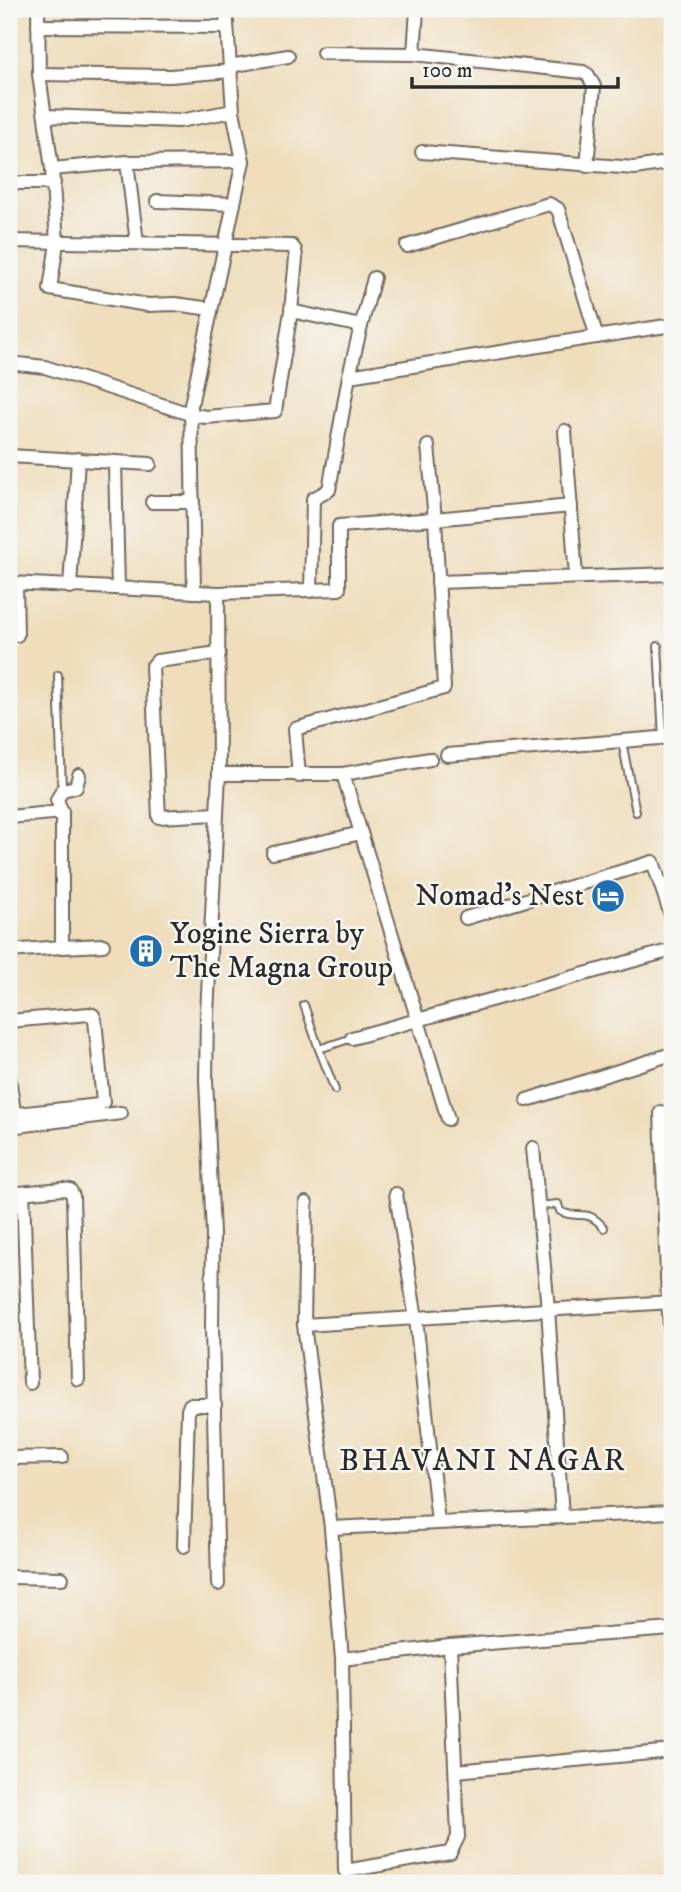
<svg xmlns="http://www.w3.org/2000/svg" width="681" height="1892" font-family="'IM FELL DW Pica',serif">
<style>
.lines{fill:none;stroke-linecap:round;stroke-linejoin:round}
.service-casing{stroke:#70695d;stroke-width:10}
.minor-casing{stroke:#70695d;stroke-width:16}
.service{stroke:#fff;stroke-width:6}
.minor{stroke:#fff;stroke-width:12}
.labels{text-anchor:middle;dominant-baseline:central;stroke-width:5;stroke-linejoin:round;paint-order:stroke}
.poi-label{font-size:30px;fill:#2b2b2b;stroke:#f6f6f2;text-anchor:end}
.neighbourhood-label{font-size:32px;letter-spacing:2px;fill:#2b2b2b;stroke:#f6f6f2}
</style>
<rect width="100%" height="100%" fill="#f6f6f2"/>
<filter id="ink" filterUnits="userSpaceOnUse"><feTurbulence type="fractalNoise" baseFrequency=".0143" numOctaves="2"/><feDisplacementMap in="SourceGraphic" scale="14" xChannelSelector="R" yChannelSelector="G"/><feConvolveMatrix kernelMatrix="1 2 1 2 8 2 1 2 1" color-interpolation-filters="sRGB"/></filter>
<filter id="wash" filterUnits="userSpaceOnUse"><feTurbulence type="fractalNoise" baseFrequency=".00686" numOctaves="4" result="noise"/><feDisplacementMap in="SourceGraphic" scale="28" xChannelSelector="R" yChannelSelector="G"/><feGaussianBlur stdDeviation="1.57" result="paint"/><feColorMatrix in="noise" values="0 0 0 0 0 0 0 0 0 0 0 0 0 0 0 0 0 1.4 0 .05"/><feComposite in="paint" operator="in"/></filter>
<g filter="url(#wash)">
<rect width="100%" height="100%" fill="#efddbb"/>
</g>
<g filter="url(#ink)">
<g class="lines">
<!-- service casing -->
<g class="service-casing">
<g id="service">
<polyline points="658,646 663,738"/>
<polyline points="58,675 62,790"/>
<polyline points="622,742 636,812"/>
<polyline points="304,1005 319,1049 352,1038"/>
<polyline points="319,1049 335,1090"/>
<path d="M 538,1206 L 558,1204 L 560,1211 C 578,1221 586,1206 604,1228"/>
</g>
</g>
<!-- minor casing -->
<g class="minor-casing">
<g id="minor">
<polyline points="38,9 39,74 52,169 57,243 50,289 148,305 175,304 211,309"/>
<polyline points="38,26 227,27"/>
<polyline points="323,53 414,54 583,72 588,75 594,86 587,166"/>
<polyline points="414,54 417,9"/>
<polyline points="230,66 288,56"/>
<polyline points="39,74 170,76 231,71"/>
<polyline points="46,116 179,121 233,111"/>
<polyline points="422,152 635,168 672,162"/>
<polyline points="127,162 137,243"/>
<polyline points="52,169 127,162 243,161"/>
<polyline points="9,183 54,183"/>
<polyline points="157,201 234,204"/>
<polyline points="9,241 292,246 295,250 296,258 291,311 275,411 206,417 193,415 45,367 9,363"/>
<polyline points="407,246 549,204 558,209 597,337"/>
<polyline points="291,311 361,326 349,376 329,490 313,499 311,591"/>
<polyline points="361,326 374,278"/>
<polyline points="349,376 672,325"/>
<polyline points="565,431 576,577"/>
<polyline points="9,456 150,464"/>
<polyline points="115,462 118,588"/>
<polyline points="152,502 193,502"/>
<polyline points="438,582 672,574"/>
<polyline points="9,583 218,593 339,589 339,526 435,519 571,506"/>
<polyline points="16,583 17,635"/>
<polyline points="70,587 78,459"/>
<polyline points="194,592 191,405 243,161 233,111 226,9"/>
<polyline points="218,593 219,774 343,774 430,759"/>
<polyline points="447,755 672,737"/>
<polyline points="343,774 448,1119"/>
<polyline points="299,776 295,729 444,688 435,519 428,446"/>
<polyline points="62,812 57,800 62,790 76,787 79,775"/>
<polyline points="217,814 159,817 152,667 157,661 219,653"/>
<polyline points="9,817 62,812 62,947 9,951"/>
<polyline points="273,853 361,833"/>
<polyline points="466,918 653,862 672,918"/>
<polyline points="62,947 103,945"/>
<polyline points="9,1021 89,1014 93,1015 95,1020 103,1102 99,1105 36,1112 37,1123"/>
<polyline points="352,1038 672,950"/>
<polyline points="9,1077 14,1112 18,1114 36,1112"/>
<polyline points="527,1100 672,1054"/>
<polyline points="661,1112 668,1302 672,1349"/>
<polyline points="9,1127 121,1113"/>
<polyline points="533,1148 548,1309 562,1516"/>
<polyline points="23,1193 30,1383"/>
<polyline points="9,1194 62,1189 70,1190 73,1196 78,1379"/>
<polyline points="396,1194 416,1319 438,1522"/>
<polyline points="306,1203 304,1325 331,1528 342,1659 345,1871 450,1853 458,1837 450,1646"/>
<polyline points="304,1325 672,1302"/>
<polyline points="9,1458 62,1457"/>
<polyline points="331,1528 672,1512"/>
<polyline points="184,1546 188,1410 190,1405 215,1405"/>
<polyline points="9,1577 62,1578"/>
<polyline points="218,1584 212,1328 213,1234 206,1080 207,1014 219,774"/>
<polyline points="342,1659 450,1646 672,1629"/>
<polyline points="456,1771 672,1751"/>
</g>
</g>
<!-- service -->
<use href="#service" class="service"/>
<!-- minor -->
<use href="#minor" class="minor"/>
</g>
</g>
<!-- icons -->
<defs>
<g id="hotel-disc" transform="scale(1.75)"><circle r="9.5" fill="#1f6fb2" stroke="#f6f6f2"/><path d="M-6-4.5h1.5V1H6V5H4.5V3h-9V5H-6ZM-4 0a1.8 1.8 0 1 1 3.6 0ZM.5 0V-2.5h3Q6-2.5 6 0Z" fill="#fff"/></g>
<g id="building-disc" transform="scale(1.75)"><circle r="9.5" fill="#1f6fb2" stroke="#f6f6f2"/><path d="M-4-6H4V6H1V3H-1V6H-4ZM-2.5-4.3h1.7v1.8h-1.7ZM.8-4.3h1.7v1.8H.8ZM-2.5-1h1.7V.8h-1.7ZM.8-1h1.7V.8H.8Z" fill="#fff"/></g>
</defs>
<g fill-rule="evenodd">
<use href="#hotel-disc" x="608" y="896"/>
<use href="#building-disc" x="146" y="951"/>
</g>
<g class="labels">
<!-- poi labels -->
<g class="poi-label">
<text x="584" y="896">Nomad's Nest</text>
<text x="170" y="934" text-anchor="start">Yogine Sierra by<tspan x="170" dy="34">The Magna Group</tspan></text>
</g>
<!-- neighbourhood labels -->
<g class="neighbourhood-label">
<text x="483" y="1461">BHAVANI NAGAR</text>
</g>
</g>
<!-- margin -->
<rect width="681" height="1892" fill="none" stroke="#f6f6f2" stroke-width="35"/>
<!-- scale -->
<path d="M412 77v10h206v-10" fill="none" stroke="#2b2b2b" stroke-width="3.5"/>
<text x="422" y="77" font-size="21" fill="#2b2b2b" stroke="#f6f6f2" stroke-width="5" paint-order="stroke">100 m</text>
</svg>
